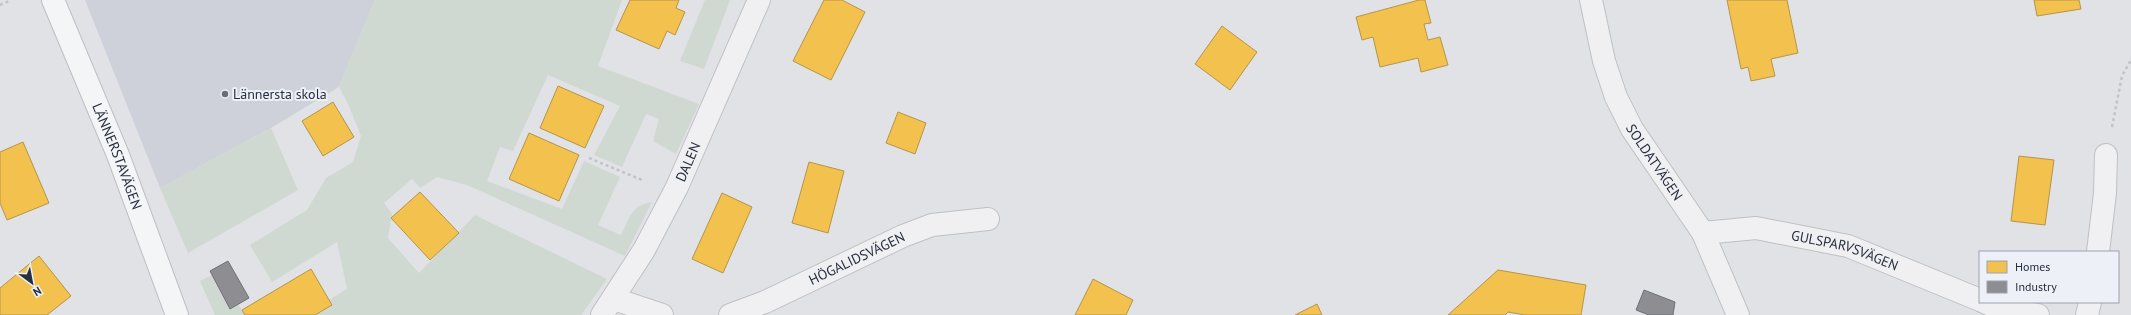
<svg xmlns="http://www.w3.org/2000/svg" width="2131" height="315" font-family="'PT Sans',sans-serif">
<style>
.built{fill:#ced1d9}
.green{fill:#d0d9d1}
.homes{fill:#f2c14e;stroke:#b5954a}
.industry{fill:#8d8d92;stroke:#6e7079}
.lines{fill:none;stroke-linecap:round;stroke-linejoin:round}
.minor-casing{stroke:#bec0c4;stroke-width:24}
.major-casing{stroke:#bcbfc4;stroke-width:24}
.path{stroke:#c2c3c9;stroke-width:2.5;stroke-dasharray:3 3;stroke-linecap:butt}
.minor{stroke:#f0f0f2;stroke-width:22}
.major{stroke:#f4f5f6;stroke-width:22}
.poi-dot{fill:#686d79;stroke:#edf0f6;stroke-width:1.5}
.labels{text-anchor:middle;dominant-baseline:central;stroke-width:4;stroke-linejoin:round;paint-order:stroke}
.poi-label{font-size:14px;fill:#272e3f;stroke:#edf0f6;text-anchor:start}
.street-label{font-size:14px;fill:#272e3f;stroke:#edf0f6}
</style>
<rect width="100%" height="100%" fill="#e0e2e6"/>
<!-- built -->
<polygon class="built" points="85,0 375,0 339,87 271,128 160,188"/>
<!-- green -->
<g class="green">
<path d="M 375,0 L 622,0 L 598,66 L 699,104 L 676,154 L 653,141 L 659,119 L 646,114 L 622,167 L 594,155 L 620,106 L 548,75 L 513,151 L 500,147 L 487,181 L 562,209 L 584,161 L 620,177 L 598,225 L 621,235 C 630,218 630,206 652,202 L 625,256 L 467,185 L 437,177 L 420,188 L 412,179 L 384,203 L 392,214 L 388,238 L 419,273 L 475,215 L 607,279 L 581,315 L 315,315 L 332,305 L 329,300 L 347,289 L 337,242 L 272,282 L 250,245 L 307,210 L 326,178 L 353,162 L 361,136 L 348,104 L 339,87 Z"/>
<polygon points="705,0 730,0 704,69 680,61"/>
<polygon points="271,128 298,190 188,253 160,188"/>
<polygon points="212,275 231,308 238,304 245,315 215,315 200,281"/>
</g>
<!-- homes -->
<g class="homes">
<polygon points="630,0 679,0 676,8 685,12 675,35 667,31 659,49 616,30"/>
<polygon points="824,0 842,0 865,12 831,80 793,61"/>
<polygon points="1419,0 1425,0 1431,23 1424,24 1428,40 1440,37 1448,65 1421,72 1418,58 1380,67 1373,37 1362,40 1356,17"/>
<polygon points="1727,0 1787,0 1798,53 1771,59 1775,76 1751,81 1748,67 1741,69"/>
<polygon points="2034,0 2079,0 2081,9 2037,16"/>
<polygon points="1222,26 1257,52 1230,90 1195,64"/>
<polygon points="558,86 604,106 585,148 540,128"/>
<polygon points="333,102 354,137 323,156 302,121"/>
<polygon points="898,112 926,123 915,154 886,143"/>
<polygon points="529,133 579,155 559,201 509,179"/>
<polygon points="23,142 49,203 7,220 0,203 0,152"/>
<polygon points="2019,156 2054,160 2045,225 2011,221"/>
<polygon points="809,162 844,171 828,233 792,223"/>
<polygon points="420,192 459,233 430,260 391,218"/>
<polygon points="722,193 752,207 723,273 692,259"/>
<polygon points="39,256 71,296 47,315 0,315 0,288"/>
<polygon points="311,269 332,305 315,315 245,315 242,310"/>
<polygon points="1498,270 1586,285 1581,315 1525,315 1508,312 1505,315 1448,315"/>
<polygon points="1093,279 1133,300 1126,315 1075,315"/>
<polygon points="1317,304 1322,315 1295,315"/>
</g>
<!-- industry -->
<g class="industry">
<polygon points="228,261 249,298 230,309 210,271"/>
<polygon points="1644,290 1675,302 1673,315 1649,315 1636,310"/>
</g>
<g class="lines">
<!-- minor casing -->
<g class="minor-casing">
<g id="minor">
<path id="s1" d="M 1591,0 L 1604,61 L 1616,97 L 1632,129 L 1703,233 L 1738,315"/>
<path id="s2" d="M 1703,233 L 1756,228 L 1848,246 L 1980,300"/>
<polyline points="2098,252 2105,193 2106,155"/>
<polyline points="614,299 662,315"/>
<polyline points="1984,302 1998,308 2038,315"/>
<path id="s3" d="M 602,315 L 644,250 L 677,187 L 759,0"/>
<path id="s4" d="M 730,315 L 765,302 L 903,236 L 932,225 L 988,219"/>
<polyline points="2087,315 2090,302"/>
</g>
</g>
<!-- major casing -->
<g class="major-casing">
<g id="major">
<path id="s5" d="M 53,0 L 118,155 L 177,315"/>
</g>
</g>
<!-- path -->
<g class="path">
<polyline points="0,5 11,0"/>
<polyline points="2112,127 2122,76 2131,60"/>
<polyline points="589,158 642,180"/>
</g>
<!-- minor -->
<use href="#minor" class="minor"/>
<!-- major -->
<use href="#major" class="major"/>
</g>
<!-- markers -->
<circle class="poi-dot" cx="225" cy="94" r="4"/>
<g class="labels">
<!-- poi labels -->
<g class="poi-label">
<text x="233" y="94">Lännersta skola</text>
</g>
<!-- street labels -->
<g class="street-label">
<text stroke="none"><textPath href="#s5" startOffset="169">LÄNNERSTAVÄGEN</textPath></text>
<text stroke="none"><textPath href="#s1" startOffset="176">SOLDATVÄGEN</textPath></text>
<text stroke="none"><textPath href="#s3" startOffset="176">DALEN</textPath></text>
<text stroke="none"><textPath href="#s2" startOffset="145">GULSPARVSVÄGEN</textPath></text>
<text stroke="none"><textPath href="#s4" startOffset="139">HÖGALIDSVÄGEN</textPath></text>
</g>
</g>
<!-- legend -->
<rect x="1979" y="251" width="140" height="52" fill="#edf0f6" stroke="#9ea2ad"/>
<rect x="1987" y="261" width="20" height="12" fill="#f2c14e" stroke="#9ea2ad"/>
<text x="2015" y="271" font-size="12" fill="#272e3f">Homes</text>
<rect x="1987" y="281" width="20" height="12" fill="#8d8d92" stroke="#9ea2ad"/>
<text x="2015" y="291" font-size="12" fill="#272e3f">Industry</text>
<!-- north arrow -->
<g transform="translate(32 283) rotate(148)" stroke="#edf0f6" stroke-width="3" paint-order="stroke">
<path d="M0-3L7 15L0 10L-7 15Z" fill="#272e3f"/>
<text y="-6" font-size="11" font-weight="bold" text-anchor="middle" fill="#272e3f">N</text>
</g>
</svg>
